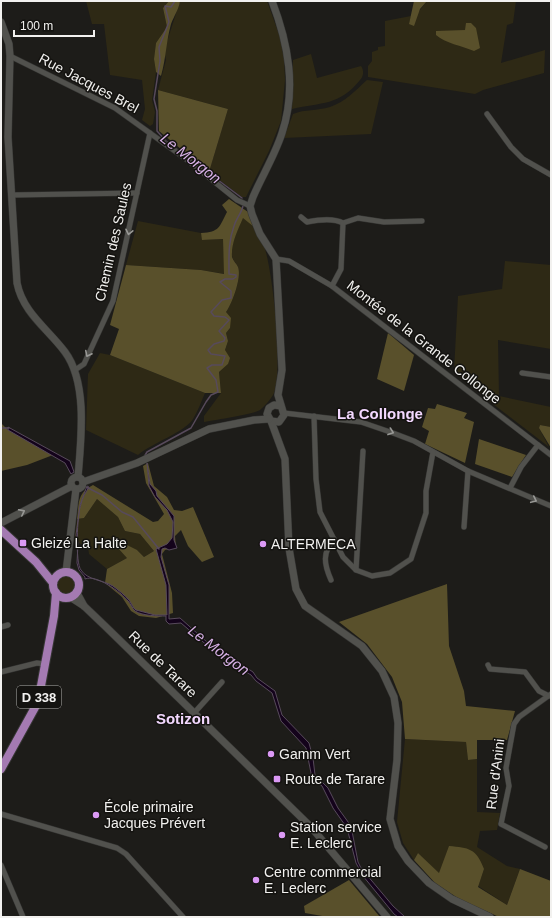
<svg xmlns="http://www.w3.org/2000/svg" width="552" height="918" font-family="Arial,sans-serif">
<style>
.green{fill:#2e2915}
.forest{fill:#59502b}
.water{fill:#14031b;stroke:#574a5b}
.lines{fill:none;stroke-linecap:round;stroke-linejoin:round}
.stream{stroke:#574a5b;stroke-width:1.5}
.street-casing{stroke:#363634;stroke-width:6}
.secondary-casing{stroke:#363634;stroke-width:8}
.primary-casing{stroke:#363634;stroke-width:10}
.street{stroke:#51514d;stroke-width:5}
.secondary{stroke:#51514d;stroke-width:7}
.primary{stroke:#a47ab2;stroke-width:8}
.oneway{stroke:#999996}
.poi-dot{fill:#db99f5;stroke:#141310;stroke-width:1.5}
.labels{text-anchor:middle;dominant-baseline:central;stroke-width:3;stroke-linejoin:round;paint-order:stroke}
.shield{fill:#141310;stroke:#afaeac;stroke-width:1}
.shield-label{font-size:13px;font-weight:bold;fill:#f2f1ef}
.street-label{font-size:14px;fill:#f2f1ef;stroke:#141310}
.poi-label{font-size:14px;fill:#f2f1ef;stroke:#141310;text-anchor:start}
.water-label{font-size:15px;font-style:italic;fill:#d7b0e6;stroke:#141310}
.neighbourhood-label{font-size:15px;font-weight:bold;fill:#f3d8ff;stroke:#141310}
</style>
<rect width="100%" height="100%" fill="#1d1c19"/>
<!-- green -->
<g class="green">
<polygon points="86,1 169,1 163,8 167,27 156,43 154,59 156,72 152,100 155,112 153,124 150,126 142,120 145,109 142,80 110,75 104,24 92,24"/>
<polygon points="180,1 267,1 280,37 284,59 285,80 281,121 269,151 246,197 242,197 209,172 228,109 158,90 166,60 164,51"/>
<polygon points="427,1 516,1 513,23 507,25 501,63 545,50 544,73 483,90 475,94 368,77 368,66 372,61 372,52 378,50 378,47 385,46 385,21 411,16 409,24"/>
<path d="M 311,54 L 317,78 L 361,66 C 364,70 364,76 360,80 C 339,106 322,102 292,109 L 293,60 Z"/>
<path d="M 367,80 L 383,82 L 371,134 L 284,138 L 293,114 C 305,109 317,111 330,107 C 345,102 355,91 367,80 Z"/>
<path d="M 243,217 C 252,225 259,232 263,243 C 273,267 283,370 274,393 C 272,398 264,407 260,410 C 254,414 214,420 204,422 L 204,416 L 221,393 L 219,372 L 228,364 L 225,350 L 228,341 L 226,333 L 230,328 L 226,312 C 232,304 242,277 238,267 C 237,264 233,261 232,256 C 231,242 238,230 243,217 Z"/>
<polygon points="138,221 201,233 203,240 223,239 225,274 201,270 126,265"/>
<polygon points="505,261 551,265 551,349 498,340 499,396 551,407 551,427 540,425 539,428 549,447 493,404 454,371 458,296 502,289"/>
<path d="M 100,353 L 110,355 L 205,393 C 201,402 198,411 193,419 C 185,432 152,443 138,455 L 86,430 L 88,374 Z"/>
<polygon points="97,499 118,517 125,531 140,534 154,551 144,557 137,550 127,558 107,569 89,554 88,547 74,541 77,519 84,518"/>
<circle cx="66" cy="585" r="9"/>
<polygon points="405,739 466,742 468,760 477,759 477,812 500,813 497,830 480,831 477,847 507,866 520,869 507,905 478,886 484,869 439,874 418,853 414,860 403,843 397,822"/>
</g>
<!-- forest -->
<g class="forest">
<path d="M 169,1 L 180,1 C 179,9 174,16 171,24 C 166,42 166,59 161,76 L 156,72 L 154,59 L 156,43 L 167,27 L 163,8 Z"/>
<polygon points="414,1 427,1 420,9 414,26 409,24"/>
<path d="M 466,23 L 471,23 L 476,28 L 480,48 L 474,51 C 462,46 445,43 436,35 L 436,31 L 465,30 Z"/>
<polygon points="158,90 228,109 209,172 159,131"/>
<path d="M 229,199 L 248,212 L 254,227 L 243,218 C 238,230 231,243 232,257 C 233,261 237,264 238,267 C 242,277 232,304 226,312 L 231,318 L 230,328 L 226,333 L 228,341 L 225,350 L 230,358 L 228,364 L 219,372 L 221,393 L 205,393 L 110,355 L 119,329 L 110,325 L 126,265 L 201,270 L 224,274 L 223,239 L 202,240 L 201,233 C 220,232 219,227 227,212 L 222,205 Z"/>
<polygon points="388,333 414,355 404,391 377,379"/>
<polygon points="437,404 467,413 464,418 474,422 465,463 425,444 429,431 422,427 428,408 435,409"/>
<polygon points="1,423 8,430 53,455 27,465 1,471"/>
<polygon points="540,425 551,427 551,448 539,428"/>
<polygon points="479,439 526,455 512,477 475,464"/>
<path d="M 148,463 L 154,486 L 167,497 L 174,510 L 182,511 L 193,507 L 214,557 L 202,562 L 188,546 L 181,530 L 175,536 L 176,547 L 165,550 L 162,554 L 172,593 L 173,613 L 156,618 L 139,616 L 131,611 L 122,597 L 105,583 L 107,569 L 127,558 L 118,548 L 119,541 L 137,550 L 144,557 L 154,551 L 140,534 L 125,531 L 118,517 L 97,499 L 84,518 L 77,519 C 79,503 77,493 93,485 L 153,522 L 158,521 L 164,514 L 146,483 L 143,466 Z"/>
<polygon points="447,584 449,646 464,691 466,706 515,711 507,740 477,740 477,759 468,760 466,742 405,739 402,702 392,677 367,644 339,622"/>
<path d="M 449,846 C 469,848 476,848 484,869 L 478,887 L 507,905 L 520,869 L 551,881 L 551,917 L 499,917 L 461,900 L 436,884 L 414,860 L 418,853 L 439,873 Z"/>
<polygon points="349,880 380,917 328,917 305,913 304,906"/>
</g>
<!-- water -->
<g class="water">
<polygon points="8,427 70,461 74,472 71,474 65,463 8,430"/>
<path d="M 147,463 L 150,484 L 156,491 L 157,496 L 174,516 L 174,540 L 177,548 L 169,550 L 165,548 L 162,549 L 161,557 L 169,585 L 169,619 L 180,618 L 207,642 L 253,672 L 257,678 L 275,691 L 282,715 L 309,743 L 313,758 L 315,775 L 328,788 L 338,808 L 351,826 L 358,862 L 361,868 L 393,906 L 405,917 L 398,917 L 394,914 L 363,876 L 356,863 L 347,828 L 333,808 L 322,786 L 312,778 L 306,748 L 281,721 L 272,693 L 256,681 L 251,675 L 216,653 L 181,623 L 169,624 L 166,621 L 166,616 C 157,616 143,616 135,611 C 132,608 131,604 128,601 C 121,592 96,574 85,579 L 85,577 L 79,570 L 77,563 L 78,543 L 76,535 L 80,505 L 87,486 L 89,487 C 86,492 82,498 81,504 C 77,514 75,563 81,570 C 87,580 103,580 113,586 C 118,590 125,595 129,600 C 132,604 133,608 136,610 L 155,615 L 167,615 L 166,585 L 156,549 L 167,544 L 172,538 L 173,522 L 167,510 L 155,497 L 149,486 Z"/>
</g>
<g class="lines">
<!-- stream -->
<g class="stream">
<polyline points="175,1 171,7 165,6 169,22 159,47 160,61 154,99 157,111 157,131 166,141 242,198"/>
<polyline points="1,428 9,428"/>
<path d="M 144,457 L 147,452 L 191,428 L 206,402 L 211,395 L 218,392 L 216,380 L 207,368 L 212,365 L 222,365 L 225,356 L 211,354 L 208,350 L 214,344 L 224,341 L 225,338 L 219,331 L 229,320 L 225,317 L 214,316 L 211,312 L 222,300 L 231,298 L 231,291 L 220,282 L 225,279 L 233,279 L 236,277 L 236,275 L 229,274 C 229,258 228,242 234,226 C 236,219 241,214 243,206"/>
<polyline points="86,487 102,495 122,512 133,517 159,549"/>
</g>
<!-- street casing -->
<g class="street-casing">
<g id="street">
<polyline points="10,56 115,108 186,159 237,200 250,206"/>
<polyline points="487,114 511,147 523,159 551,175"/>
<polyline points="12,195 137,193"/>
<path d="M 301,217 L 307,222 C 317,220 334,218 343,223"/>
<polyline points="276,259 289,261 332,286 551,455"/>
<polyline points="332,286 341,269 343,223 358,218 384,222 422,221"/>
<polyline points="75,370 84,364 113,301 150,133"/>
<polyline points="522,373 551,377"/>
<polyline points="284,413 361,422 393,433 414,441 468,471 551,506"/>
<polyline points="314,416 316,479 320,512 343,557 356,570 372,576 390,573 411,559 426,513 426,491 433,452"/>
<polyline points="510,488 521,467 538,445"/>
<polyline points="464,527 468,471"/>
<polyline points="356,570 363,451"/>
<path d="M 331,580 C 324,564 322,553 334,539"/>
<polyline points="1,627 8,625"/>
<polyline points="488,665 490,669 525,672 539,691 549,696"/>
<polyline points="1,672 37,663 45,664"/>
<polyline points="195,712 222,682"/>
<polyline points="1,814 117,848 126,854 183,917"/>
<polyline points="545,847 501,824 509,786 506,768 514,724 519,717 551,694"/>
<polyline points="1,865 23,917"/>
</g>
</g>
<!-- secondary casing -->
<g class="secondary-casing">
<g id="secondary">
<path d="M 272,1 C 288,43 297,88 282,133 C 275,155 262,176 253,197 L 250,206 L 252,214 L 260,234 L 276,259 L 282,370 L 278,395 L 284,415 L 279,422 L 271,421 L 267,414 L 269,408 L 274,405 L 281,406"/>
<path d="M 1,22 L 9,44 L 10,56 L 8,137 L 17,283 C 23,313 48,329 65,352 C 88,383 81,440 78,477"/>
<polyline points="271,421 285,459 289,548 296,589 305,606 362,646 382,671 394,697 398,723 397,760 390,819 398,846 408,861 429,883 452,899 490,917"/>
<circle cx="77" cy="483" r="6"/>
<polyline points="83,482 137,463 209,429 254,420 269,419"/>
<polyline points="1,523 72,486"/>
<polyline points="66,572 76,489"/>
<polyline points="77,593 84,606"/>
<polyline points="70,597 84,606 106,627 311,827 387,917"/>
</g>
</g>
<!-- primary casing -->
<g class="primary-casing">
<g id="primary">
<polyline points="1,530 36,562 53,583"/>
<circle cx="66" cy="585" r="13"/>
<polyline points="1,769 38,702 54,616 56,593"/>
</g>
</g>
<!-- street -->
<use href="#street" class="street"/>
<!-- secondary -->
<use href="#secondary" class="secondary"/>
<!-- primary -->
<use href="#primary" class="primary"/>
</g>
<!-- one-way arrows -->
<defs><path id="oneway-chevron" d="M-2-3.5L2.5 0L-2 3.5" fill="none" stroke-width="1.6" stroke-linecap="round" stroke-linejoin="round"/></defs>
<g class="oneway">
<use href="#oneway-chevron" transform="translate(129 232) rotate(102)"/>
<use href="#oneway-chevron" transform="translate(88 354) rotate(117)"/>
<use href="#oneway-chevron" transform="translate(391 432) rotate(20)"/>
<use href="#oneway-chevron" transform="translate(534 500) rotate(25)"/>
<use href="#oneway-chevron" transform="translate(22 512) rotate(-27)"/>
</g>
<!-- markers -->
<g class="poi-dot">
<rect x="19" y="539" width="8" height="8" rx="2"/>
<circle cx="263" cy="544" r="4"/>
<circle cx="271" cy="754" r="4"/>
<rect x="273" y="775" width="8" height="8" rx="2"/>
<circle cx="96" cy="815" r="4"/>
<circle cx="282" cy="835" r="4"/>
<circle cx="256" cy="880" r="4"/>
</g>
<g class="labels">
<!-- shield labels -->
<rect class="shield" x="17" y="686" width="44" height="22" rx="3"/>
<g class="shield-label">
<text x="39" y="697">D 338</text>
</g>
<!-- street labels -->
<g class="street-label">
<text transform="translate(89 83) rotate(28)">Rue Jacques Brel</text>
<text transform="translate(113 242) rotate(-77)">Chemin des Saules</text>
<text transform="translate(424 342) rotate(38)">Montée de la Grande Collonge</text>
<text transform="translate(163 664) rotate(44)">Rue de Tarare</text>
<text transform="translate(495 774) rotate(-83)">Rue d'Anini</text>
</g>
<!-- poi labels -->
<g class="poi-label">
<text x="31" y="543">Gleizé La Halte</text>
<text x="271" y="544">ALTERMECA</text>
<text x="279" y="754">Gamm Vert</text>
<text x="285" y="779">Route de Tarare</text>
<text x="104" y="807">École primaire<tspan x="104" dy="16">Jacques Prévert</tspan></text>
<text x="290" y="827">Station service<tspan x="290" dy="16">E. Leclerc</tspan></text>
<text x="264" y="872">Centre commercial<tspan x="264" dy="16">E. Leclerc</tspan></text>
</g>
<!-- water labels -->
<g class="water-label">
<text transform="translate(191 158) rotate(38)">Le Morgon</text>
<text transform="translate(219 650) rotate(37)">Le Morgon</text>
</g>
<!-- neighbourhood labels -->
<g class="neighbourhood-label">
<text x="380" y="413">La Collonge</text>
<text x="183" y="718">Sotizon</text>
</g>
</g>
<!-- border -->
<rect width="552" height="918" fill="none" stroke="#f2f1ef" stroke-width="4"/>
<!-- scale -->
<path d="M14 30v6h80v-6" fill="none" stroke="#f2f1ef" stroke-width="2"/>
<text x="20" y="30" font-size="12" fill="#f2f1ef" stroke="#141310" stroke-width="3" paint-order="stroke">100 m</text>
</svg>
